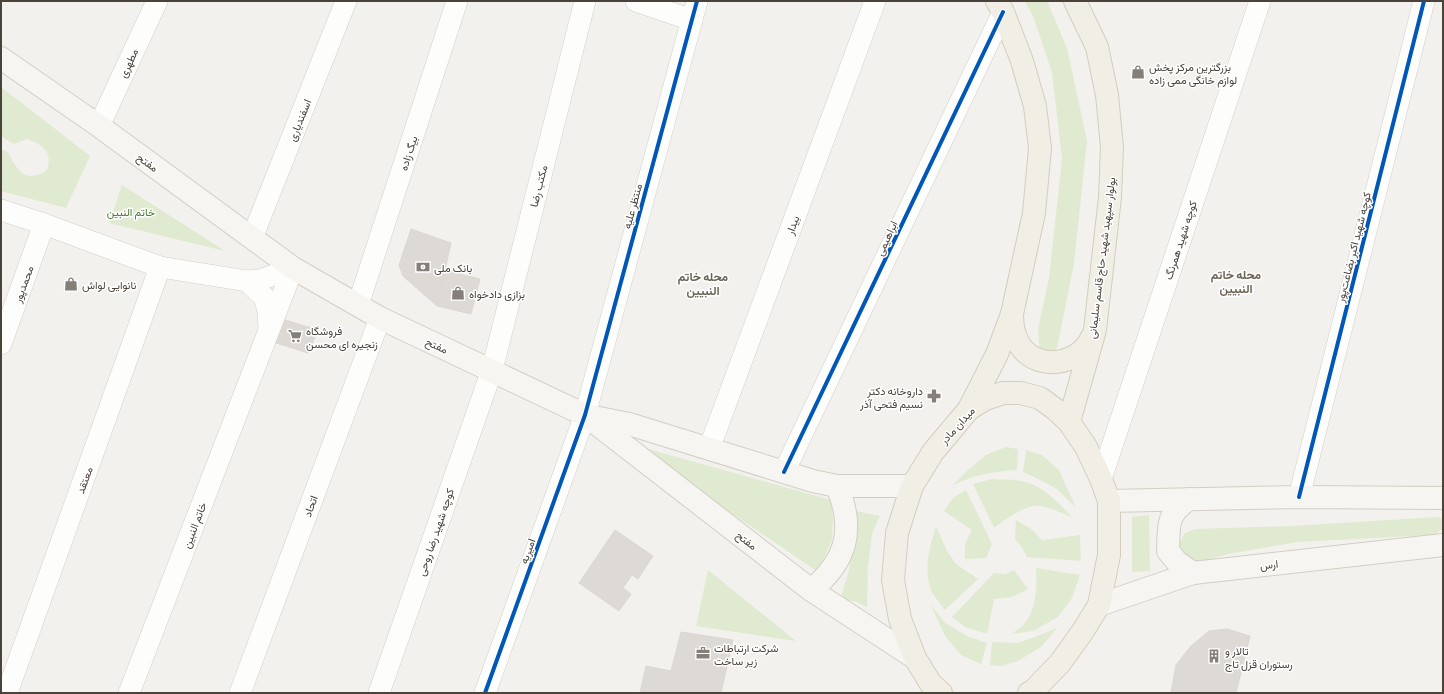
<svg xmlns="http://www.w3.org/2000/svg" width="1444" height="694" font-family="Barlow,Vazirmatn,sans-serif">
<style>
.green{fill:#dfead0}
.building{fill:#dddad6;stroke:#dbd8d4}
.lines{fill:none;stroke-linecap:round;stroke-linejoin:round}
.street-casing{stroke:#d1cfcc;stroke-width:22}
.secondary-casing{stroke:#d2cec5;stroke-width:24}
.primary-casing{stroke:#d4cdbd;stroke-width:24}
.street{stroke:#fdfdfc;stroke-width:21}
.secondary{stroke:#f6f5f1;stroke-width:22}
.primary{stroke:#f1eee6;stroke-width:22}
.cycleway-casing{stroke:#fff;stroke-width:6}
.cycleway{stroke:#0057b8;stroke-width:4}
.labels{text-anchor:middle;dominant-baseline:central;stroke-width:3;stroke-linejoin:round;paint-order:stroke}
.street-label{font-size:11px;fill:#49433a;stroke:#fff}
.poi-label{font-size:11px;fill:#49433a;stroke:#fff;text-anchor:start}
.park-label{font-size:11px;fill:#487730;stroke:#fff}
.neighbourhood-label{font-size:12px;font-weight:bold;fill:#6b6252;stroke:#fff}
</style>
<rect width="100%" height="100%" fill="#f3f1ee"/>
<!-- green -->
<g class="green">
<polygon points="1025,1 1047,1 1067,48 1087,141 1074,263 1057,348 1051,355 1042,352 1039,345 1038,329 1049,278 1062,159 1052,72 1034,19"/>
<path d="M 1,87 L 90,156 L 66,208 L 1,191 L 1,149 L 8,152 C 17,171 26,184 47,170 C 53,151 43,145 27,139 L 14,144 L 1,136 Z"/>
<polygon points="122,185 225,251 109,223"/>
<polygon points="630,444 831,500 833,519 832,540 818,572"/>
<path d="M 1006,447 L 1018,449 L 1017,470 C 992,472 974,474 952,486 L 967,471 L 986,455 Z"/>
<polygon points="1026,450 1042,455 1059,470 1076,508 1057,489 1034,477 1023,472"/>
<path d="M 992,479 C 1001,480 1012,479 1021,481 C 1043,485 1057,502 1072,517 C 1061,513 1044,504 1033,506 C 1020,509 1004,520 994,528 L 973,484 Z"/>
<polygon points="966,490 992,544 986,558 965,559 965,544 972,530 944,511 953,498"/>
<polygon points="851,510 880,516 872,533 868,567 867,607 854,601 840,600 849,570 853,533"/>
<polygon points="1149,515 1150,571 1132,572 1132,517"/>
<path d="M 1437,517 L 1443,519 L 1443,529 L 1433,535 L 1298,542 L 1228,554 L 1200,562 L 1186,561 C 1175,549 1177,546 1185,533 L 1195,529 L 1292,526 Z"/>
<polygon points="1016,520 1031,529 1042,540 1080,535 1081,561 1027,557 1022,548 1015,539"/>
<path d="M 936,526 L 947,551 L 956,564 L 978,579 L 945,610 C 941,604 934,597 931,590 C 923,568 930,547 936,526 Z"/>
<path d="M 1036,568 L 1080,575 L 1072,598 L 1058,617 L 1033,631 L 1011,634 C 1015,631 1021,628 1024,624 C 1037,609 1037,587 1036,568 Z"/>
<polygon points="708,570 796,641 696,626"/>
<polygon points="1014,570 1028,589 1012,597 994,599 987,634 965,627 952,617 994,573 1005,574"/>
<polygon points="931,605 945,623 969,637 987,643 981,664 961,655 945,636"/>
<polygon points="1057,628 1041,647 1018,661 1001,666 990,665 992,642 1017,643 1032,638"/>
</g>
<!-- building -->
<g class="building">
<polygon points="411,229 451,243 437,306 403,276 399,265"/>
<polygon points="445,270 480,279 471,314 437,306"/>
<polygon points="282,319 318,330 308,353 273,342"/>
<polygon points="615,530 653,556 638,579 632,575 623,588 631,594 619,611 579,583"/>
<polygon points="1227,629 1250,636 1236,693 1171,693 1176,665 1191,646 1209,631"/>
<polygon points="681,632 733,640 721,693 640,693 646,666 671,671"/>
</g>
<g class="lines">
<!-- street casing -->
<g class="street-casing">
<g id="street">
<polyline points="636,1 692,20"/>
<polyline points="99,126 157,1"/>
<polyline points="1,210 44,224 160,267 247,281 260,280 293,268"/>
<polyline points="252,238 346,1"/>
<polyline points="247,281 264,297 268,311 269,329"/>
<polyline points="358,305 457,1"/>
<polyline points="1,344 44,224"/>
<polyline points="709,449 875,1"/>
<polyline points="784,472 1003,12"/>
<polyline points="1101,479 1260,1"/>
<polyline points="1299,497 1424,1"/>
<polyline points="7,693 160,267"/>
<polyline points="129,693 293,268"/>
<polyline points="240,693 380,318"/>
<polyline points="379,693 492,370 585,1"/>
<polyline points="485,693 585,415 697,1"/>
</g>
</g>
<!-- secondary casing -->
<g class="secondary-casing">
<g id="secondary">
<polyline points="1,58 99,126 293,268 380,318 585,415 811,590 915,658"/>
<polyline points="589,416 629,424 813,481 837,486 912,486"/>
<path d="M 1189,499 C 1166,515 1169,525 1168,551 L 1177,562 L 1193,573"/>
<polyline points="1109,501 1299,497 1443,498"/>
<path d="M 811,590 C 847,561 855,529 837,486"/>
<polyline points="1099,605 1193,573 1443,545"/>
</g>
</g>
<!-- primary casing -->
<g class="primary-casing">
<g id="primary">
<path d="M 1012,314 C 1012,325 1013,334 1019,344 C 1036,372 1079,366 1092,337"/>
<polyline points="969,409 997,354 1012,314 1034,213 1040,148 1035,106 1022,61 1003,12 997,1"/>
<polyline points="1069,422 1095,330 1110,197 1112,147 1107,95 1097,47 1075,1"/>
<polyline points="941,693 931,684 915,658 900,619 893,580 897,533 912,486 933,452 969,409 985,399 1003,393 1021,393 1040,398 1055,409 1069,422 1086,447 1101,479 1109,501 1109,555 1099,605 1083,631 1060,663 1033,691 1029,693"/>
</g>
</g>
<!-- street -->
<use href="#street" class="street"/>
<!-- secondary -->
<use href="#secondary" class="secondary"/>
<!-- primary -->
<use href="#primary" class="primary"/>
<!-- cycleway casing -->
<g class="cycleway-casing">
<g id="cycleway">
<polyline points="784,472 1003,12"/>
<polyline points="1299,497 1424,1"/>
<polyline points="485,693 585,415 697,1"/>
</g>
</g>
<!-- cycleway -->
<use href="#cycleway" class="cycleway"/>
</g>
<!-- icons -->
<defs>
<g id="shop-bare" transform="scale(1.08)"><path d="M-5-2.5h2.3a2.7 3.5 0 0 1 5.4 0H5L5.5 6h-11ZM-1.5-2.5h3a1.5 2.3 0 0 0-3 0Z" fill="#848079" stroke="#fff" stroke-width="2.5" paint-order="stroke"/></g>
<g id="bank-bare" transform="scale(1.08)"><path d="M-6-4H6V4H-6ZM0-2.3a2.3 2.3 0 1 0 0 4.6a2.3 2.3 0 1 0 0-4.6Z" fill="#848079" stroke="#fff" stroke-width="2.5" paint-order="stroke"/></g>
<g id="supermarket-bare" transform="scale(1.08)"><path d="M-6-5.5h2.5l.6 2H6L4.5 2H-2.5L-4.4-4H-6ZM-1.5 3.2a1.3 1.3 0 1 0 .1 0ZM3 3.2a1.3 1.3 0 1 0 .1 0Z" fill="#848079" stroke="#fff" stroke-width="2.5" paint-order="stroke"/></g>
<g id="pharmacy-bare" transform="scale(1.08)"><path d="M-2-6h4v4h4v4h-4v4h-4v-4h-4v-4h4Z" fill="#848079" stroke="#fff" stroke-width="2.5" paint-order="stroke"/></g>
<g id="office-bare" transform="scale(1.08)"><path d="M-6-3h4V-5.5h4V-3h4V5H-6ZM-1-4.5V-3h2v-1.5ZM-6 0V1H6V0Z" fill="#848079" stroke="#fff" stroke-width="2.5" paint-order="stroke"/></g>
<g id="building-bare" transform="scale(1.08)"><path d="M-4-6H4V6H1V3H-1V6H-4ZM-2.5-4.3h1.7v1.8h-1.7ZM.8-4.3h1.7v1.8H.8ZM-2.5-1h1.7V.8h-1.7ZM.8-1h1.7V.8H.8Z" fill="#848079" stroke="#fff" stroke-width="2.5" paint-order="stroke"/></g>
</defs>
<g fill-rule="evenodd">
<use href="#shop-bare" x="1138" y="72"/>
<use href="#bank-bare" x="423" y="267"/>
<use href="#shop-bare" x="71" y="284"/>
<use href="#shop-bare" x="458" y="293"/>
<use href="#supermarket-bare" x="295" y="336"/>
<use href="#pharmacy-bare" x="934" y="396"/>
<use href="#office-bare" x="703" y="653"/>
<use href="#building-bare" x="1214" y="656"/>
</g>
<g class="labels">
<!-- street labels -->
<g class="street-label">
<text transform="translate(128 63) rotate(-65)">مطهری</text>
<text transform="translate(299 120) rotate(-68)">اسفندیاری</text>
<text transform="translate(408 153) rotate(-72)">بیگ زاده</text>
<text transform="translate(148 162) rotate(36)">مفتح</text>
<text transform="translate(538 186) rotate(-76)">مکتب رضا</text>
<text transform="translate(632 206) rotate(-75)">منتظر علیه</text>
<text transform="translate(792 225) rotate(-70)">بیدار</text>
<text transform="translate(886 238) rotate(-65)">ابراهیمی</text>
<text transform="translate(1180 240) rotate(-72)">کوچه شهید همرنگ</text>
<text transform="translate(1353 247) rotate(-76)">کوچه شهید اکبر بضاعت‌پور</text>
<text transform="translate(1101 258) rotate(-83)">بولوار سپهبد شهید حاج قاسم سلیمانی</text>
<text transform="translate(23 284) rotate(-70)">محمدپور</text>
<text transform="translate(437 345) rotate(25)">مفتح</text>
<text transform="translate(957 425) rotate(-48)">میدان مادر</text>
<text transform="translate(84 480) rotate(-70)">معتقد</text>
<text transform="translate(310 506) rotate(-70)">اتحاد</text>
<text transform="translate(194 525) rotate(-69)">خاتم النبین</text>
<text transform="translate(435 532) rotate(-71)">کوچه شهید رضا روحی</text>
<text transform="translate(747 540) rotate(38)">مفتح</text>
<text transform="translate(527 551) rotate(-70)">امیریه</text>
<text transform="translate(1269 564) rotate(-6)">ارس</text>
</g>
<!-- poi labels -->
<g class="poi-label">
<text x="1149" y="66">بزرگترین مرکز پخش<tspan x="1149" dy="13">لوازم خانگی ممی زاده</tspan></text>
<text x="434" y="267">بانک ملی</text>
<text x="82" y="284">نانوایی لواش</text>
<text x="469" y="293">بزازی دادخواه</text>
<text x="306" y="330">فروشگاه<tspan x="306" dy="13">زنجیره ای محسن</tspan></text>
<text x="923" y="390" text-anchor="end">داروخانه دکتر<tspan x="923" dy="13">نسیم فتحی آذر</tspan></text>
<text x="714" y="647">شرکت ارتباطات<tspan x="714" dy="13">زیر ساخت</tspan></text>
<text x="1225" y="650">تالار و<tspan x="1225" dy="13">رستوران قزل تاج</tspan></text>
</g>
<!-- park labels -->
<g class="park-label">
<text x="131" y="211">خاتم النبین</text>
</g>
<!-- neighbourhood labels -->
<g class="neighbourhood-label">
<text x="1236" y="274">محله خاتم<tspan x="1236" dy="14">النبیین</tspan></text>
<text x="703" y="276">محله خاتم<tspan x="703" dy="14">النبیین</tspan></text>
</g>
</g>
<!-- border -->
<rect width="1444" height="694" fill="none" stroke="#49433a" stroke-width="4"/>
</svg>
